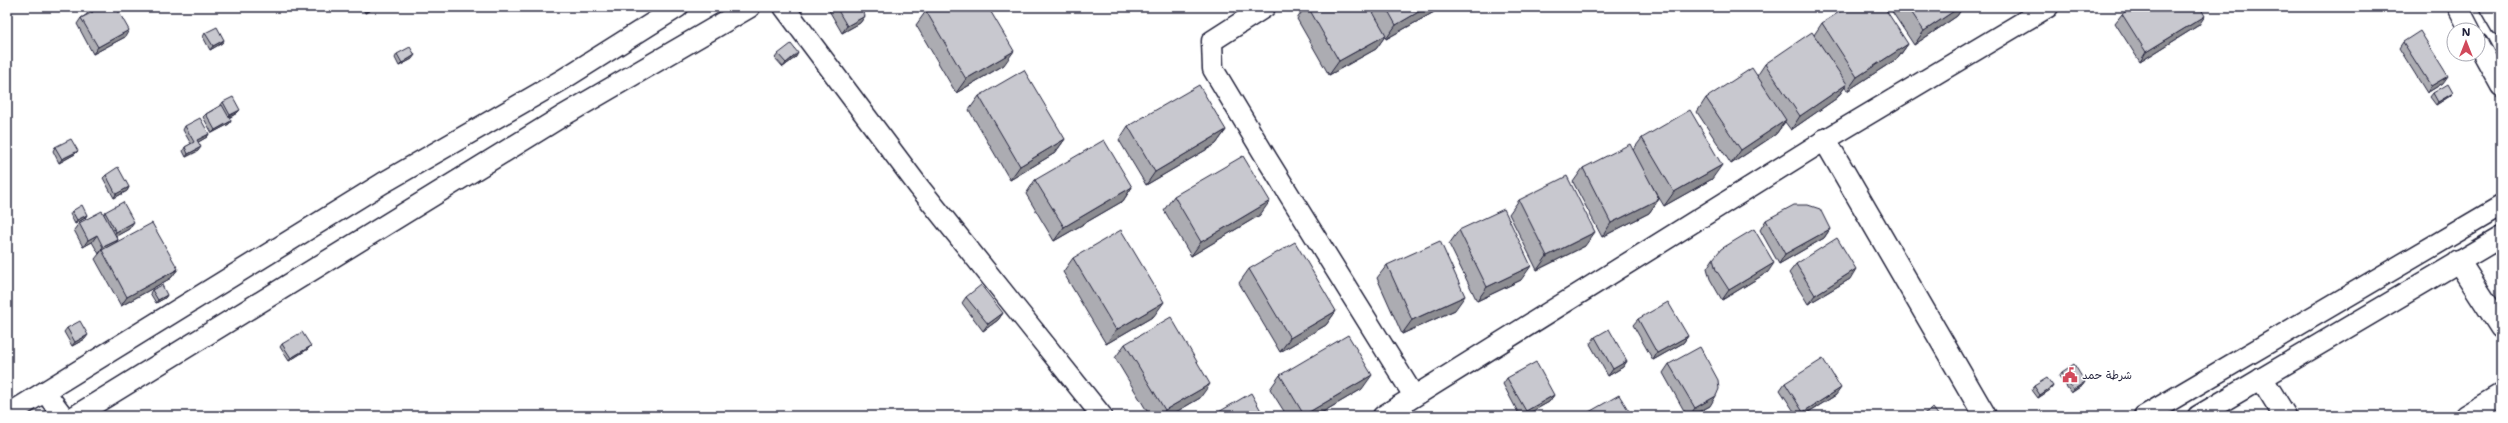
<svg xmlns="http://www.w3.org/2000/svg" width="2508" height="423" font-family="'Shantell Sans','Playpen Sans Arabic',sans-serif">
<style>
.lines{fill:none;stroke-linecap:round;stroke-linejoin:round}
.street-casing{stroke:#22223b;stroke-width:23}
.secondary-casing{stroke:#22223b;stroke-width:25}
.street{stroke:#fff;stroke-width:20}
.secondary{stroke:#fff;stroke-width:22}
.wall{fill:#acacb2;stroke:#22223b}
.shaded-wall{fill:#8c8c91;stroke:#22223b}
.building{fill:#c8c8cf;stroke:#22223b}
.labels{text-anchor:middle;dominant-baseline:central;stroke-width:3;stroke-linejoin:round;paint-order:stroke}
.poi-label{font-size:11px;fill:#22223b;stroke:#fff;text-anchor:start}
</style>
<rect width="100%" height="100%" fill="#fff"/>
<filter id="ink" filterUnits="userSpaceOnUse"><feTurbulence type="fractalNoise" baseFrequency=".025" numOctaves="2"/><feDisplacementMap in="SourceGraphic" scale="8" xChannelSelector="R" yChannelSelector="G"/><feConvolveMatrix kernelMatrix="1 2 1 2 8 2 1 2 1" color-interpolation-filters="sRGB"/></filter>
<g filter="url(#ink)">
<g class="lines">
<!-- street casing -->
<g class="street-casing">
<g id="street">
<polyline points="784,7 919,187 1102,416"/>
<polyline points="1265,7 1212,41 1213,69 1267,159 1414,396"/>
<polyline points="2458,7 2470,30"/>
<polyline points="2490,7 2501,26"/>
<polyline points="2478,44 2501,86"/>
<polyline points="45,392 63,416"/>
<polyline points="7,415 383,183 562,80 678,7"/>
<polyline points="75,416 561,117 750,7"/>
<polyline points="1383,416 1825,140 2048,7"/>
<polyline points="2144,416 2501,206"/>
<polyline points="2198,416 2501,237"/>
</g>
</g>
<!-- secondary casing -->
<g class="secondary-casing">
<g id="secondary">
<polyline points="1825,140 1985,416"/>
<polyline points="2459,262 2501,327"/>
<polyline points="2262,379 2285,416"/>
<polyline points="2466,416 2501,395"/>
</g>
</g>
<!-- street -->
<use href="#street" class="street"/>
<!-- secondary -->
<use href="#secondary" class="secondary"/>
</g>
<!-- wall -->
<g class="wall">
<polygon points="362,7 376,7 365,13"/>
<polygon points="827,7 859,7 865,16 860,23 842,33"/>
<polygon points="1305,7 1437,7 1434,12 1386,39 1385,36 1376,49 1329,75 1297,19"/>
<polygon points="1889,7 1963,7 1957,16 1914,45"/>
<polygon points="91,8 125,37 93,54 77,24 81,18 86,15"/>
<polygon points="926,11 1004,65 956,93 916,25"/>
<polygon points="2122,14 2199,25 2140,62 2115,23"/>
<polygon points="1822,23 1908,44 1898,58 1847,91 1845,87 1837,98 1791,130 1785,122 1776,134 1731,164 1697,112 1706,98 1757,76 1765,64 1814,35"/>
<polygon points="205,33 224,40 222,43 210,50 203,37"/>
<polygon points="2403,42 2443,83 2427,93 2399,48"/>
<polygon points="397,54 412,59 399,66 395,58"/>
<polygon points="778,54 796,57 783,67 775,58"/>
<polygon points="2433,93 2453,93 2450,96 2436,105 2430,97"/>
<polygon points="979,96 1065,139 1055,153 1010,180 969,110"/>
<polygon points="223,102 237,113 229,118 231,121 229,124 212,133 203,117 206,114 221,105"/>
<polygon points="185,126 209,134 207,137 198,142 198,151 186,157 183,151 185,147 191,144 183,130"/>
<polygon points="1128,126 1226,130 1216,144 1146,185 1119,140"/>
<polygon points="1642,138 1712,179 1664,206 1649,181 1659,199 1649,213 1602,237 1573,182 1583,168 1633,150"/>
<polygon points="55,147 75,154 59,163 53,151"/>
<polygon points="106,175 129,187 127,191 114,198 103,178"/>
<polygon points="1035,180 1132,187 1123,201 1054,241 1026,194"/>
<polygon points="1174,196 1260,215 1191,256 1164,210"/>
<polygon points="1519,200 1585,246 1537,270 1509,214"/>
<polygon points="72,211 87,215 85,218 75,224 70,214"/>
<polygon points="105,212 129,229 116,236 118,240 115,243 178,269 171,278 121,306 95,259 99,254 92,242 83,247 74,230 79,223 104,214"/>
<polygon points="1766,220 1830,229 1824,238 1779,264 1760,230"/>
<polygon points="1459,230 1521,280 1477,301 1449,244"/>
<polygon points="1073,258 1154,316 1106,344 1063,272"/>
<polygon points="1713,259 1768,272 1722,300 1710,279 1707,268"/>
<polygon points="1796,264 1850,279 1808,304 1789,273"/>
<polygon points="1387,265 1455,310 1402,334 1377,278"/>
<polygon points="1249,269 1336,311 1326,325 1280,352 1239,283"/>
<polygon points="152,290 167,295 165,298 156,303 150,293"/>
<polygon points="966,297 1003,313 998,320 983,331 962,303"/>
<polygon points="1638,319 1688,336 1683,343 1653,360 1633,325"/>
<polygon points="67,328 85,339 72,346 64,332"/>
<polygon points="1595,337 1627,361 1623,367 1608,376 1590,344"/>
<polygon points="282,344 311,346 308,349 289,361 280,347"/>
<polygon points="1125,344 1200,398 1169,416 1150,416 1115,358"/>
<polygon points="1669,364 1710,406 1691,416 1687,416 1663,373"/>
<polygon points="2062,372 2083,385 2071,393 2059,376"/>
<polygon points="1280,375 1362,389 1316,416 1287,416 1270,389"/>
<polygon points="1507,378 1554,395 1549,402 1524,416 1520,416 1503,384"/>
<polygon points="1785,383 1836,395 1802,416 1797,416 1780,390"/>
<polygon points="2034,386 2053,386 2050,390 2038,398 2032,390"/>
<polygon points="1589,412 1632,416 1586,416"/>
</g>
<!-- shaded-wall -->
<g class="shaded-wall">
<polygon points="372,7 376,7 365,13 367,10"/>
<polygon points="1427,7 1437,7 1434,12 1386,39 1396,25"/>
<polygon points="1960,7 1963,7 1957,16 1914,45 1924,31"/>
<polygon points="865,16 860,23 842,33 847,26"/>
<polygon points="2205,16 2199,25 2140,62 2146,52"/>
<polygon points="129,30 125,37 93,54 98,47"/>
<polygon points="1386,35 1376,49 1329,75 1339,61"/>
<polygon points="224,40 222,43 210,50 213,46"/>
<polygon points="1908,44 1898,58 1847,91 1857,77"/>
<polygon points="1014,51 1004,65 956,93 966,79"/>
<polygon points="798,53 796,57 783,67 786,63"/>
<polygon points="415,55 412,59 399,66 402,63"/>
<polygon points="2448,76 2443,83 2427,93 2431,86"/>
<polygon points="1847,84 1837,98 1791,130 1800,116"/>
<polygon points="2453,93 2450,96 2436,105 2438,102"/>
<polygon points="240,110 237,113 228,118 230,115"/>
<polygon points="1786,120 1776,134 1731,164 1741,150"/>
<polygon points="231,121 229,124 212,133 215,130"/>
<polygon points="1226,130 1216,144 1146,185 1155,172"/>
<polygon points="209,134 207,137 195,144 197,140"/>
<polygon points="1065,139 1055,153 1010,180 1020,166"/>
<polygon points="201,147 198,151 186,157 188,154"/>
<polygon points="78,151 75,154 59,163 62,159"/>
<polygon points="1722,165 1712,179 1664,206 1674,192"/>
<polygon points="129,187 127,191 114,198 116,194"/>
<polygon points="1132,187 1123,201 1054,241 1064,227"/>
<polygon points="1659,199 1649,213 1602,237 1611,223"/>
<polygon points="1270,201 1260,215 1191,256 1201,242"/>
<polygon points="87,215 85,218 75,224 77,220"/>
<polygon points="134,222 129,229 111,239 116,232"/>
<polygon points="1830,229 1824,238 1779,264 1785,254"/>
<polygon points="1595,232 1585,246 1537,270 1547,256"/>
<polygon points="97,235 92,242 83,247 88,240"/>
<polygon points="118,240 113,246 102,250 99,254 103,247"/>
<polygon points="1774,263 1768,272 1722,300 1729,290"/>
<polygon points="1531,266 1521,280 1477,301 1487,287"/>
<polygon points="178,269 171,278 121,306 127,297"/>
<polygon points="1856,269 1850,279 1808,304 1815,295"/>
<polygon points="167,295 165,298 156,303 158,300"/>
<polygon points="1465,296 1455,310 1402,334 1412,320"/>
<polygon points="1164,302 1154,316 1106,344 1116,330"/>
<polygon points="1336,311 1326,325 1280,352 1290,338"/>
<polygon points="1003,313 998,320 983,331 988,324"/>
<polygon points="88,335 85,339 72,346 75,342"/>
<polygon points="1688,336 1683,343 1653,360 1657,353"/>
<polygon points="311,346 308,349 289,361 291,358"/>
<polygon points="1627,361 1623,367 1608,376 1613,369"/>
<polygon points="1372,375 1362,389 1316,416 1303,416 1304,415"/>
<polygon points="2085,382 2083,385 2071,393 2073,390"/>
<polygon points="1210,384 1200,398 1169,416 1161,416 1165,410"/>
<polygon points="2053,386 2050,390 2038,398 2040,395"/>
<polygon points="1841,388 1836,395 1802,416 1800,416 1803,412"/>
<polygon points="1554,395 1549,402 1524,416 1522,416 1526,411"/>
<polygon points="1716,396 1710,406 1691,416 1689,416 1695,408"/>
</g>
<!-- building -->
<g class="building">
<polygon points="93,7 116,7 129,30 98,47 81,18 93,12 91,8"/>
<polygon points="366,7 372,7 367,10"/>
<polygon points="836,7 859,7 865,16 847,26"/>
<polygon points="933,7 988,7 1014,51 966,79 926,11"/>
<polygon points="1308,7 1370,7 1386,35 1339,61"/>
<polygon points="1386,7 1427,7 1396,25"/>
<polygon points="1847,7 1884,7 1908,44 1857,77 1822,23"/>
<polygon points="1908,7 1960,7 1924,31"/>
<polygon points="2133,7 2200,7 2205,16 2146,52 2122,14"/>
<polygon points="217,27 224,40 213,46 205,33"/>
<polygon points="2420,31 2448,76 2431,86 2403,42"/>
<polygon points="1812,32 1847,84 1800,116 1765,64"/>
<polygon points="791,44 798,53 786,63 778,54"/>
<polygon points="410,47 415,55 402,63 397,54"/>
<polygon points="1752,68 1786,120 1741,150 1706,98"/>
<polygon points="1024,70 1065,139 1020,166 979,96"/>
<polygon points="2448,84 2453,93 2438,102 2433,93"/>
<polygon points="1199,85 1226,130 1155,172 1128,126"/>
<polygon points="233,97 240,110 230,115 223,102"/>
<polygon points="222,105 231,121 215,130 206,114"/>
<polygon points="1690,110 1722,165 1674,192 1642,138"/>
<polygon points="200,118 209,134 197,140 201,147 188,154 185,147 194,142 185,126"/>
<polygon points="71,139 78,151 62,159 55,147"/>
<polygon points="1104,140 1132,187 1064,227 1035,180"/>
<polygon points="1630,144 1659,199 1611,223 1583,168"/>
<polygon points="1243,156 1270,201 1201,242 1174,196"/>
<polygon points="118,167 129,187 116,194 106,175"/>
<polygon points="1567,176 1595,232 1547,256 1519,200"/>
<polygon points="123,202 134,222 116,232 105,212"/>
<polygon points="82,205 87,215 77,220 72,211"/>
<polygon points="1794,205 1808,205 1820,209 1830,229 1785,254 1766,220"/>
<polygon points="1504,209 1531,266 1487,287 1459,230"/>
<polygon points="102,211 118,240 103,247 97,235 88,240 79,223"/>
<polygon points="152,223 178,269 127,297 102,250"/>
<polygon points="1754,229 1774,263 1729,290 1716,270 1713,259 1721,249"/>
<polygon points="1121,230 1164,302 1116,330 1073,258"/>
<polygon points="1837,238 1856,269 1815,295 1796,264"/>
<polygon points="1440,241 1465,296 1412,320 1387,265"/>
<polygon points="1295,242 1336,311 1290,338 1249,269"/>
<polygon points="162,285 167,295 158,300 152,290"/>
<polygon points="981,285 1003,313 988,324 966,297"/>
<polygon points="1668,302 1688,336 1657,353 1638,319"/>
<polygon points="1171,317 1210,384 1165,410 1125,344"/>
<polygon points="80,321 88,335 75,342 67,328"/>
<polygon points="1609,329 1627,361 1613,369 1595,337"/>
<polygon points="302,332 311,346 291,358 282,344"/>
<polygon points="1348,335 1372,375 1304,415 1280,375"/>
<polygon points="1700,347 1718,380 1719,389 1716,396 1695,408 1669,364"/>
<polygon points="1823,359 1841,388 1803,412 1785,383"/>
<polygon points="1536,362 1554,395 1526,411 1507,378"/>
<polygon points="2074,364 2085,382 2073,390 2062,372"/>
<polygon points="2047,378 2053,386 2040,395 2034,386"/>
<polygon points="1251,393 1264,416 1212,416"/>
<polygon points="1619,395 1632,416 1591,416 1589,412"/>
<polygon points="1933,408 1939,416 1920,416"/>
</g>
</g>
<!-- icons -->
<defs>
<g id="civic-bare" transform="scale(1.2)"><path d="M-.6-6.5H3V-4.5H.6V-3L4-1V1h2V6H-6V1h2V-1L-.6-3ZM-1.2 2.5V6h2.4V2.5Z" fill="#d1495b" stroke="#fff" stroke-width="2.5" paint-order="stroke"/></g>
</defs>
<g fill-rule="evenodd">
<use href="#civic-bare" x="2070" y="375"/>
</g>
<g class="labels">
<!-- poi labels -->
<g class="poi-label">
<text x="2082" y="375">شرطة حمد</text>
</g>
</g>
<!-- margin -->
<rect width="2508" height="423" fill="none" stroke="#fff" stroke-width="24"/>
<rect x="12" y="12" width="2484" height="399" fill="none" stroke="#22223b" stroke-width="1.5" filter="url(#ink)"/>
<!-- north arrow -->
<g transform="translate(2466 42)"><circle r="19" fill="#ffffff" stroke="#a7a7b1"/>
<path d="M0-3L7 15L0 10L-7 15Z" fill="#d1495b"/>
<text y="-6" font-size="11" font-weight="bold" text-anchor="middle" fill="#22223b">N</text>
</g>
</svg>
